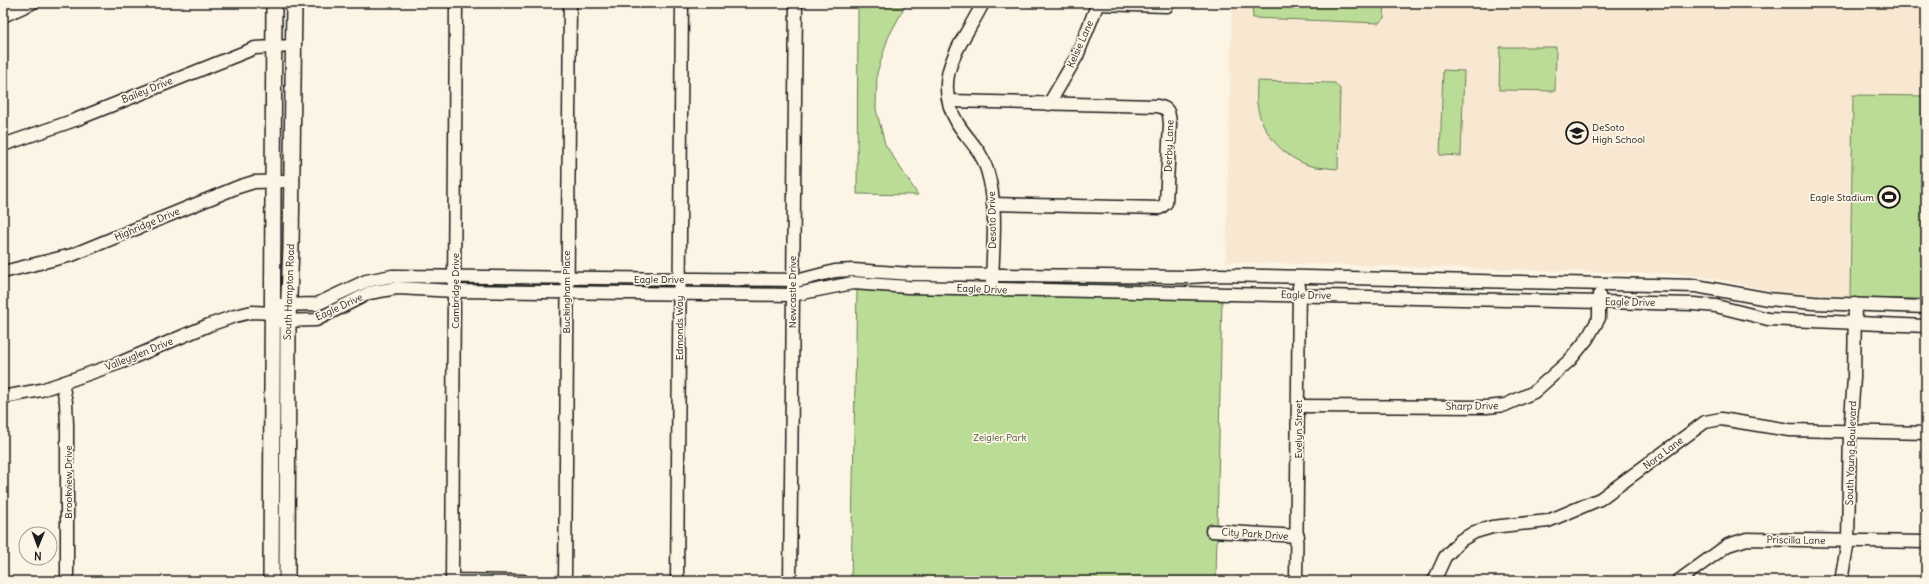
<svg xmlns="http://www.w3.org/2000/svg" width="1929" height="584" font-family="Delius,sans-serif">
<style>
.built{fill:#f9e8d1}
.green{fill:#bbdc96;stroke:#6c7c59}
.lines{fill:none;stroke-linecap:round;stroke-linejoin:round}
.minor-casing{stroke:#1c1c1c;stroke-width:15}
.major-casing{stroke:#1c1c1c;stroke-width:18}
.minor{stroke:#fcf5e5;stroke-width:12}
.major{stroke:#fcf5e5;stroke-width:15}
.labels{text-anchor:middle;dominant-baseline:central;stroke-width:3.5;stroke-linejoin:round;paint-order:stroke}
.street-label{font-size:10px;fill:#1c1c1c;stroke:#fcf5e5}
.poi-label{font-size:10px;fill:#1c1c1c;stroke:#fcf5e5;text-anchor:start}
.park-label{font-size:10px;fill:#4c5641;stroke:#fcf5e5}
</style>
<rect width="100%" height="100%" fill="#fcf5e5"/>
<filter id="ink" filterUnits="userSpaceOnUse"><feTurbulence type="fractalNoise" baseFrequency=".025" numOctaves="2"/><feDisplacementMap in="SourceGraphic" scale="8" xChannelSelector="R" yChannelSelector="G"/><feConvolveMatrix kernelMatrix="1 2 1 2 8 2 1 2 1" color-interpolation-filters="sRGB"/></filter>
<g filter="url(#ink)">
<!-- built -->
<polygon class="built" points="1232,3 1926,3 1926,299 1845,298 1781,293 1722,280 1682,274 1226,262"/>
<!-- green -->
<g class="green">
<polygon points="1252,3 1385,3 1384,18 1379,23 1253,18"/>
<polygon points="858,5 905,6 888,38 877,73 876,109 885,144 918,195 857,194"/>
<polygon points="1500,47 1556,47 1555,91 1499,90"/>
<polygon points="1443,70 1464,71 1461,156 1440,155"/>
<path d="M 1257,81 L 1335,83 L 1340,89 L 1338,169 C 1331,168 1323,168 1316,167 C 1287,162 1260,133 1257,103 C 1256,96 1257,89 1257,81 Z"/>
<polygon points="1853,95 1926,96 1926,299 1850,298"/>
<polygon points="857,290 1222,297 1216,581 851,581"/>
</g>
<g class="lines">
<!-- minor casing -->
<g class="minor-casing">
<g id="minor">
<polyline points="456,3 452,580 523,581"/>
<path d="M 983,3 C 963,44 929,76 958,124 C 968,140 982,151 987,170 C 998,205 993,245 992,282"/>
<polyline points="1097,4 1167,6"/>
<polyline points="3,16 32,3"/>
<path d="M 950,101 L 1157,106 C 1169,108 1169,112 1170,124 L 1166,203 L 1160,208 L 993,204"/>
<polyline points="1049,104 1077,56 1098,3"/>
<polyline points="3,145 75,120 255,48 293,46"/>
<polyline points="3,272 72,255 238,187 254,182 292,181"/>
<polyline points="273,313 280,321 316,320 369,293 397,288 455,291 792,295 853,283 908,287 1694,304 1716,306 1768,319 1926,326"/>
<polyline points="273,313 280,305 317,304 366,281 392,276 800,280 835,271 853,270 912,274 1190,277 1219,275 1696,286 1768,299 1814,303 1926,307"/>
<polyline points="62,383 66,402 67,425 67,581"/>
<polyline points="3,397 41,390 62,383 122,362 209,325 235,316 252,312 273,313"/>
<polyline points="1299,406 1487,407 1505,405 1534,392 1570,360 1587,339 1599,318 1599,295"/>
<polyline points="1212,531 1298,536"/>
<polyline points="565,581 570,3"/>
<polyline points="677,581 682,3"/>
<polyline points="790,581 796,3"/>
<polyline points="1296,581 1299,286"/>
<polyline points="1434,581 1445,557 1461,540 1475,532 1492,527 1548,521 1600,499 1705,422 1721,419 1789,430 1926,433"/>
<polyline points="1678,581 1728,545 1747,539 1926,542"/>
<polyline points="1841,581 1848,541 1850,432 1854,378 1855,304"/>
</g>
</g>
<!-- major casing -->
<g class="major-casing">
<g id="major">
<polyline points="271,581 274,3"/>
<polyline points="287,581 288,322 291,247 294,3"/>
</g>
</g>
<!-- minor -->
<use href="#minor" class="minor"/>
<!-- major -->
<use href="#major" class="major"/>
</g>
</g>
<!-- icons -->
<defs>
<g id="school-ring" transform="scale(1.15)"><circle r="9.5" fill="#fcf5e5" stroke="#1c1c1c" stroke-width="1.5"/><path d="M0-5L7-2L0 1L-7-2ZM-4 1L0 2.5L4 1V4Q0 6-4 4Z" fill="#1c1c1c"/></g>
<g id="stadium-ring" transform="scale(1.15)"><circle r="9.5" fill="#fcf5e5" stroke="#1c1c1c" stroke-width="1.5"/><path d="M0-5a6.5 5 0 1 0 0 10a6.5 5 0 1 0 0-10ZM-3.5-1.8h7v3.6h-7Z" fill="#1c1c1c"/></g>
</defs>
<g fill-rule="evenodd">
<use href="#school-ring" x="1577" y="133"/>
<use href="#stadium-ring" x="1889" y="197"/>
</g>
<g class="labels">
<!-- street labels -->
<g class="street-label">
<text transform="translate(1080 44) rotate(-66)">Kelsie Lane</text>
<text transform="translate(147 90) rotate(-22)">Bailey Drive</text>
<text transform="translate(1169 146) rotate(-88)">Derby Lane</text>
<text transform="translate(992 220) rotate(-91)">Desoto Drive</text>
<text transform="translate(147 224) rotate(-23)">Highridge Drive</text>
<text x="659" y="279">Eagle Drive</text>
<text transform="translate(982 289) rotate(2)">Eagle Drive</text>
<text transform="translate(455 291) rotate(-90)">Cambridge Drive</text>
<text transform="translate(289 292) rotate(-88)">South Hampton Road</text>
<text transform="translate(566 292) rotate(-90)">Buckingham Place</text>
<text transform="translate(792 292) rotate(-90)">Newcastle Drive</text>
<text transform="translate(1306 295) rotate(1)">Eagle Drive</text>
<text transform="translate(1630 302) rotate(1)">Eagle Drive</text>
<text transform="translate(339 307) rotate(-25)">Eagle Drive</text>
<text transform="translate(679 328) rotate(-90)">Edmonds Way</text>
<text transform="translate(139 354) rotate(-22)">Valleyglen Drive</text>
<text transform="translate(1472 406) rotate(-1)">Sharp Drive</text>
<text transform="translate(1298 429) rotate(-90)">Evelyn Street</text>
<text transform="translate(1663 453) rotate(-37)">Nora Lane</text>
<text transform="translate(1851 453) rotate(-88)">South Young Boulevard</text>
<text transform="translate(68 482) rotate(-90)">Brookview Drive</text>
<text transform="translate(1255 534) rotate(4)">City Park Drive</text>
<text transform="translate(1796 540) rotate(1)">Priscilla Lane</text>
</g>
<!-- poi labels -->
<g class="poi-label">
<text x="1592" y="127">DeSoto<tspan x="1592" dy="12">High School</tspan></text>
<text x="1874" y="197" text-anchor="end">Eagle Stadium</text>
</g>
<!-- park labels -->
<g class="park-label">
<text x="1000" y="437">Zeigler Park</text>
</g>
</g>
<!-- margin -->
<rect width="1929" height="584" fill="none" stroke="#fcf5e5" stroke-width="16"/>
<rect x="8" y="8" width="1913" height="568" fill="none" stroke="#1c1c1c" stroke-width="1.5" filter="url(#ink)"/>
<!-- north arrow -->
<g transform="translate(38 546) rotate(181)"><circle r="19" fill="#fcf5e5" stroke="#a29e95"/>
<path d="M0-3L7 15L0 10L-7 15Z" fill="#1c1c1c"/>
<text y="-6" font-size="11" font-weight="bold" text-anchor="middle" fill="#1c1c1c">N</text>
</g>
</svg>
